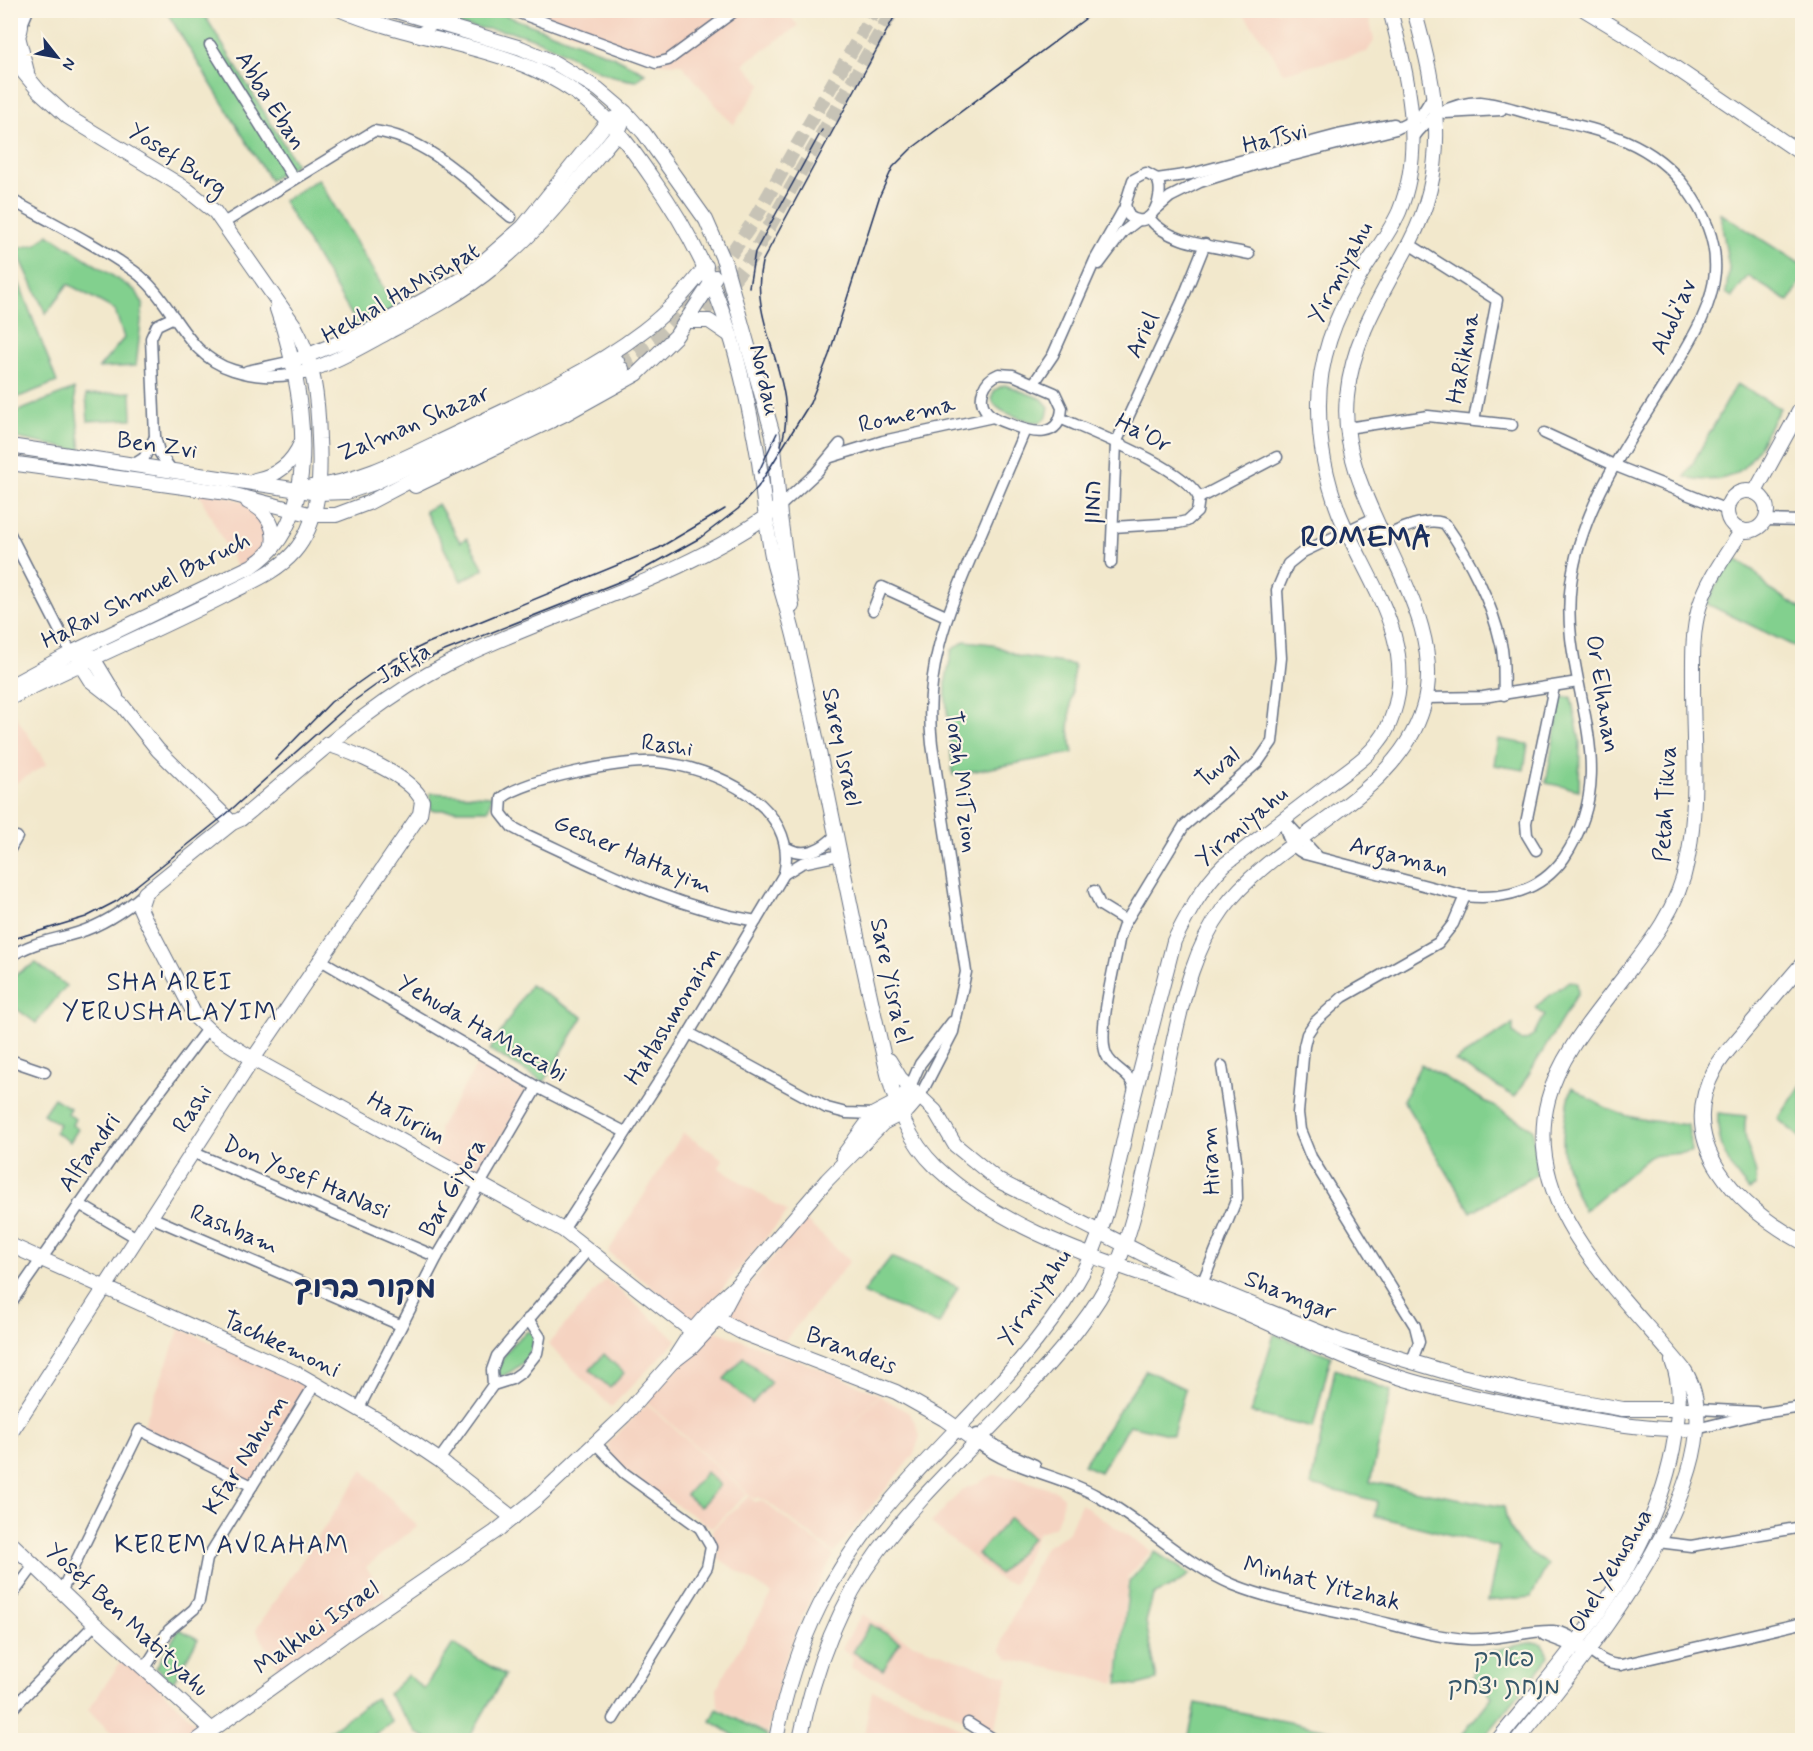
<svg xmlns="http://www.w3.org/2000/svg" width="1813" height="1751" font-family="Mynerve,'Playpen Sans Hebrew',sans-serif">
<style>
.built{fill:#f5d3c1}
.green{fill:#82d08e;stroke:#4e8076;stroke-width:1.5}
.lines{fill:none;stroke-linecap:round;stroke-linejoin:round}
.secondary-tunnel{stroke:#c7c3b6;stroke-width:14;stroke-dasharray:14 7;stroke-linecap:butt}
.street-casing{stroke:#667084;stroke-width:13}
.secondary-casing{stroke:#667084;stroke-width:16}
.street{stroke:#fff;stroke-width:10}
.secondary{stroke:#fff;stroke-width:14}
.tram{stroke:#1b2f5e;stroke-width:1.5}
.labels{text-anchor:middle;dominant-baseline:central;stroke-width:4.5;stroke-linejoin:round;paint-order:stroke}
.street-label{font-size:24px;fill:#1b2f5e;stroke:#fcf5e5}
.park-label{font-size:24px;fill:#35576a;stroke:#fcf5e5}
.neighbourhood-label{font-size:26px;letter-spacing:1.5px;fill:#1b2f5e;stroke:#fcf5e5}
.district-label{font-size:30px;font-weight:bold;fill:#1b2f5e;stroke:#fcf5e5}
</style>
<rect width="100%" height="100%" fill="#fcf5e5"/>
<filter id="ink" filterUnits="userSpaceOnUse"><feTurbulence type="fractalNoise" baseFrequency=".0167" numOctaves="2"/><feDisplacementMap in="SourceGraphic" scale="12" xChannelSelector="R" yChannelSelector="G"/><feConvolveMatrix kernelMatrix="1 2 1 2 8 2 1 2 1" color-interpolation-filters="sRGB"/></filter>
<filter id="wash" filterUnits="userSpaceOnUse"><feTurbulence type="fractalNoise" baseFrequency=".008" numOctaves="4" result="noise"/><feDisplacementMap in="SourceGraphic" scale="24" xChannelSelector="R" yChannelSelector="G"/><feGaussianBlur stdDeviation="1.35" result="paint"/><feColorMatrix in="noise" values="0 0 0 0 0 0 0 0 0 0 0 0 0 0 0 0 0 1.4 0 .05"/><feComposite in="paint" operator="in"/></filter>
<g filter="url(#wash)">
<rect width="100%" height="100%" fill="#f2e8cc"/>
<!-- built -->
<g class="built">
<polygon points="511,11 786,11 798,26 743,64 762,84 733,125 681,64 656,63"/>
<polygon points="1241,11 1368,11 1374,41 1367,52 1283,73 1272,53"/>
<polygon points="195,486 252,504 274,536 239,572"/>
<polygon points="11,709 47,764 11,786 10,786"/>
<polygon points="479,1062 528,1091 478,1177 433,1153 440,1142 439,1128"/>
<polygon points="683,1133 723,1159 719,1168 788,1212 694,1322 608,1252"/>
<polygon points="805,1220 850,1261 782,1344 740,1326 728,1312 732,1304"/>
<polygon points="606,1279 677,1340 611,1407 548,1344"/>
<polygon points="180,1328 309,1386 252,1483 143,1427"/>
<polygon points="713,1330 832,1373 880,1395 790,1483 880,1396 909,1413 915,1422 920,1436 914,1454 834,1553 769,1503 758,1497 754,1499 647,1402"/>
<polygon points="647,1404 747,1494 712,1528 623,1470 610,1452 608,1443"/>
<polygon points="363,1470 417,1526 366,1567 386,1596 280,1671 256,1629"/>
<polygon points="994,1475 1012,1477 1057,1491 1063,1497 1062,1508 1055,1527 1038,1532 1014,1584 1001,1581 931,1523 962,1490"/>
<polygon points="749,1496 755,1502 761,1500 834,1555 805,1610 784,1663 767,1733 718,1707 717,1687 772,1594 718,1558 718,1549 712,1530"/>
<polygon points="1081,1504 1151,1551 1128,1577 1116,1683 1009,1659 1001,1651 1003,1639 1044,1548 1068,1533"/>
<polygon points="862,1614 911,1643 1008,1677 993,1734 914,1694 851,1668 853,1658 842,1648"/>
<polygon points="125,1656 203,1730 190,1740 119,1740 88,1710"/>
<polygon points="872,1690 942,1718 977,1738 976,1740 863,1740"/>
</g>
<!-- green -->
<g class="green">
<polygon points="166,11 202,11 296,164 270,180"/>
<path d="M 453,11 L 494,11 L 615,57 L 645,73 L 636,81 C 592,76 567,49 526,36 C 504,28 481,30 458,25 L 452,20 Z"/>
<polygon points="318,179 395,307 360,329 283,201"/>
<polygon points="1720,213 1802,265 1802,279 1789,302 1748,276 1732,297 1726,293 1729,268"/>
<polygon points="48,234 136,291 143,304 136,366 99,368 124,338 115,310 68,284 46,314 16,249 37,244"/>
<polygon points="11,262 57,382 11,400 10,400"/>
<path d="M 1737,384 L 1780,408 C 1753,454 1748,491 1685,477 Z"/>
<path d="M 1005,385 L 1042,399 L 1049,407 L 1047,417 L 1040,422 L 1033,422 C 1022,418 986,411 993,393 C 996,388 1000,387 1005,385 Z"/>
<polygon points="74,389 81,451 11,437 11,414"/>
<polygon points="131,392 132,419 88,421 86,395"/>
<polygon points="438,504 460,542 467,538 484,569 461,581 425,511"/>
<polygon points="1731,556 1754,571 1769,589 1802,609 1802,650 1707,604"/>
<polygon points="965,641 992,644 1019,656 1074,665 1069,730 1073,753 953,775 946,698 946,679 952,650"/>
<polygon points="1571,697 1580,741 1579,790 1546,783 1561,698"/>
<polygon points="1498,739 1528,744 1524,770 1494,765"/>
<polygon points="430,793 492,796 488,810 431,810"/>
<polygon points="36,963 66,986 36,1023 10,1004 11,977"/>
<path d="M 1569,981 L 1577,983 L 1578,993 L 1515,1097 L 1455,1061 L 1513,1024 L 1513,1033 L 1522,1041 C 1539,1038 1534,1026 1545,1016 L 1535,1007 Z"/>
<polygon points="530,985 583,1017 544,1082 490,1050"/>
<polygon points="1421,1064 1533,1129 1537,1174 1471,1212 1403,1100"/>
<polygon points="1802,1084 1802,1139 1778,1119"/>
<path d="M 1572,1087 C 1617,1119 1635,1119 1688,1125 L 1691,1152 L 1651,1156 L 1584,1211 C 1560,1162 1557,1141 1572,1087 Z"/>
<polygon points="54,1098 70,1108 67,1113 75,1119 72,1125 78,1129 70,1142 55,1132 59,1124 43,1114"/>
<path d="M 1718,1113 L 1746,1116 C 1740,1148 1760,1165 1756,1186 L 1749,1190 C 1728,1167 1716,1144 1718,1113 Z"/>
<polygon points="891,1257 958,1287 939,1324 863,1293"/>
<path d="M 529,1331 L 534,1336 C 534,1357 519,1368 501,1377 L 498,1371 C 501,1357 515,1338 529,1331 Z"/>
<polygon points="1274,1334 1331,1356 1313,1428 1251,1413"/>
<polygon points="604,1354 624,1373 610,1388 590,1370"/>
<polygon points="744,1357 771,1382 752,1404 724,1379"/>
<path d="M 1335,1369 L 1391,1391 L 1370,1482 L 1504,1507 C 1510,1540 1520,1546 1548,1564 L 1531,1597 L 1488,1601 L 1499,1547 L 1375,1516 L 1377,1501 L 1311,1485 Z"/>
<polygon points="1146,1370 1185,1389 1173,1435 1129,1425 1100,1472 1083,1465"/>
<polygon points="706,1472 720,1485 700,1507 686,1495"/>
<polygon points="1010,1518 1032,1538 999,1574 977,1554"/>
<polygon points="1155,1552 1190,1574 1175,1585 1153,1595 1146,1622 1157,1680 1137,1685 1118,1683 1129,1582"/>
<polygon points="870,1624 900,1642 883,1670 853,1652"/>
<polygon points="179,1629 198,1639 173,1682 156,1668"/>
<polygon points="1533,1642 1542,1644 1549,1655 1545,1663 1482,1740 1458,1740 1492,1697 1473,1678 1476,1654"/>
<polygon points="453,1644 505,1675 468,1740 430,1740 417,1733 388,1694 408,1675 424,1689"/>
<polygon points="375,1698 392,1722 367,1740 317,1740"/>
<polygon points="1196,1703 1376,1740 1188,1740"/>
<polygon points="717,1709 767,1735 766,1740 741,1740 711,1721"/>
</g>
</g>
<g filter="url(#ink)">
<g class="lines">
<!-- secondary-tunnel -->
<g class="secondary-tunnel">
<polyline points="719,271 753,222 875,10"/>
<polyline points="689,325 722,294 753,255 893,10"/>
<polyline points="617,361 657,334 699,295"/>
<polyline points="622,369 666,342"/>
</g>
<!-- street casing -->
<g class="street-casing">
<g id="street">
<polyline points="511,10 656,63 668,60 736,10"/>
<polyline points="21,27 28,10"/>
<polyline points="414,35 436,24 439,10"/>
<polyline points="210,45 294,179"/>
<polyline points="1445,113 1501,110"/>
<path d="M 1146,173 L 1157,179 C 1166,195 1151,233 1129,216 L 1125,205 L 1133,180 Z"/>
<polyline points="1157,179 1191,174 1338,135 1394,124"/>
<path d="M 15,202 C 55,224 97,245 134,271 C 174,300 183,355 233,370 C 256,377 272,378 296,374"/>
<polyline points="1155,210 1170,197 1200,182 1254,165 1396,129 1420,117 1433,96"/>
<path d="M 1149,218 C 1170,245 1217,246 1249,254"/>
<path d="M 225,222 L 374,131 C 427,137 471,184 511,217"/>
<polyline points="1409,244 1497,300 1474,420"/>
<polyline points="1099,264 1123,232 1137,221"/>
<polyline points="247,371 293,361"/>
<path d="M 999,374 L 1013,375 L 1055,393 L 1062,408 C 1060,440 1032,433 1012,425 C 1004,422 993,419 987,412 C 976,398 984,380 999,374 Z"/>
<polyline points="1034,383 1053,355 1095,260 1125,207"/>
<path d="M 1060,418 C 1091,432 1187,469 1199,498 L 1197,512 L 1187,521 L 1178,523 L 1113,527"/>
<polyline points="1347,428 1428,416 1512,425"/>
<polyline points="1544,433 1616,466 1727,510"/>
<polyline points="831,457 883,441 993,417"/>
<polyline points="133,465 144,458 155,437"/>
<polyline points="172,471 159,452 155,437 151,338 157,325 174,317"/>
<polyline points="1199,498 1277,457"/>
<polyline points="779,507 816,473 840,444"/>
<polyline points="1765,520 1802,521"/>
<polyline points="10,534 71,653"/>
<path d="M 1383,541 C 1392,529 1434,515 1446,525 C 1470,559 1492,603 1501,644 C 1505,660 1503,679 1504,695"/>
<polyline points="1111,563 1116,443 1182,301 1205,244"/>
<polyline points="873,610 882,587 946,616"/>
<polyline points="1426,698 1483,697 1578,682"/>
<path d="M 1284,820 C 1286,836 1290,847 1305,854 L 1465,896 C 1504,900 1541,891 1564,858 C 1627,764 1558,682 1571,583 C 1581,504 1633,436 1674,369 C 1692,339 1712,308 1715,272 C 1717,240 1704,213 1686,188 C 1650,139 1598,130 1542,117 C 1522,112 1501,104 1480,102 C 1450,103 1428,116 1411,141"/>
<polyline points="1284,820 1317,856"/>
<path d="M 787,848 C 805,858 823,849 836,835"/>
<polyline points="10,849 17,837"/>
<polyline points="1536,850 1527,835 1526,823 1554,687"/>
<polyline points="1094,891 1100,905 1126,921"/>
<path d="M 756,921 C 672,907 603,870 527,835 L 512,827 L 501,813 L 502,798 C 525,779 626,759 657,762 C 713,767 800,805 784,874"/>
<path d="M 10,957 C 31,942 54,940 77,933 C 103,925 124,911 145,893"/>
<polyline points="319,959 537,1087 625,1132"/>
<polyline points="689,1033 827,1108 846,1113 874,1114"/>
<polyline points="10,1060 45,1072"/>
<polyline points="910,1087 920,1064 952,1022"/>
<path d="M 1134,1092 C 1134,1073 1112,1070 1106,1054 C 1097,1032 1115,965 1119,940 L 1124,925 L 1184,826 L 1258,762 L 1272,742 L 1281,658 L 1277,590 L 1288,564 L 1303,552 L 1374,518"/>
<path d="M 920,1096 L 953,1032 L 966,972 L 932,744 C 923,669 948,612 976,545 C 993,506 1009,468 1025,430"/>
<polyline points="192,1152 437,1257"/>
<polyline points="79,1204 137,1238"/>
<polyline points="151,1217 400,1325"/>
<polyline points="563,1230 674,1058 784,874 802,863 840,855"/>
<polyline points="1202,1284 1237,1198 1236,1159 1222,1066"/>
<polyline points="10,1304 140,1118 207,1029"/>
<polyline points="1411,1363 1419,1342 1415,1326 1311,1157 1300,1130 1298,1113 1304,1046 1307,1034 1315,1022 1343,997 1438,943 1453,924 1465,896"/>
<polyline points="493,1385 492,1370 497,1356 588,1250"/>
<polyline points="359,1408 437,1257 537,1087"/>
<polyline points="1698,1409 1756,1412"/>
<polyline points="1696,1429 1762,1413 1802,1407"/>
<polyline points="977,1434 1010,1454 1035,1465"/>
<path d="M 978,1443 C 1014,1471 1059,1474 1097,1496 C 1144,1522 1184,1564 1234,1585 C 1274,1601 1319,1608 1361,1617 C 1396,1625 1432,1637 1468,1639 C 1496,1641 1525,1630 1553,1631 C 1580,1633 1593,1665 1621,1665 L 1802,1623"/>
<polyline points="596,1444 624,1473 700,1528 711,1547 707,1567 613,1719"/>
<polyline points="439,1460 493,1385 512,1379 522,1372 537,1353 540,1337 528,1319"/>
<polyline points="1658,1542 1691,1546 1802,1527"/>
<polyline points="62,1590 140,1430 252,1486"/>
<polyline points="10,1598 35,1564"/>
<polyline points="1544,1635 1580,1649"/>
<polyline points="145,1668 169,1630 194,1609 199,1601 207,1559 315,1384"/>
<polyline points="10,1711 95,1624"/>
<polyline points="968,1723 995,1740"/>
</g>
</g>
<!-- secondary casing -->
<g class="secondary-casing">
<g id="secondary">
<path d="M 341,10 C 420,44 515,44 584,99 C 612,121 632,149 652,178 C 718,270 740,352 759,462 C 764,496 766,531 774,565 C 782,594 792,623 798,653 C 829,793 854,935 888,1074 C 897,1109 909,1141 936,1167 C 1017,1242 1122,1263 1222,1303 C 1271,1322 1317,1348 1366,1366 C 1425,1388 1488,1401 1550,1412 C 1599,1421 1646,1431 1696,1429"/>
<polyline points="393,10 521,48 555,63 598,89 625,112 644,133 706,220 724,261 773,435 780,516 792,606"/>
<polyline points="1585,10 1636,41 1802,154"/>
<polyline points="18,36 27,72"/>
<path d="M 12,42 C 23,33 24,21 15,10"/>
<path d="M 10,56 L 39,91 L 68,117 L 185,188 L 215,212 L 294,325 C 314,361 318,399 319,439 C 321,477 320,522 294,552 C 276,573 248,583 224,596 C 154,632 81,662 10,698"/>
<polyline points="688,321 709,321 731,336"/>
<polyline points="301,358 368,331 467,276 523,227 608,121 615,118"/>
<path d="M 304,372 C 334,363 362,346 390,331 C 426,312 464,292 495,266 C 543,228 579,178 618,132 L 621,125"/>
<polyline points="10,446 318,493 347,492 374,483 526,411 617,361"/>
<polyline points="10,463 227,493 313,515 336,515 368,503 622,369"/>
<path d="M 255,480 C 277,476 292,464 301,443"/>
<polyline points="415,486 565,414 637,374 676,336 715,277"/>
<path d="M 311,487 C 362,482 410,455 455,434 C 519,404 587,374 643,331 C 667,313 688,290 706,266"/>
<circle cx="1747" cy="511" r="20"/>
<polyline points="1755,492 1802,406"/>
<path d="M 248,502 C 267,510 278,529 272,549"/>
<polyline points="86,653 93,658 116,696"/>
<polyline points="80,656 80,664 90,680 122,705 158,750 232,823"/>
<path d="M 10,686 L 71,653 L 252,566 C 328,517 302,380 277,309"/>
<path d="M 1802,964 C 1782,987 1763,1010 1743,1033 C 1733,1045 1722,1056 1715,1069 C 1673,1145 1740,1208 1802,1242"/>
<polyline points="889,1060 900,1078 935,1111 955,1145 999,1181 1202,1284 1341,1341 1453,1374 1523,1391 1623,1409 1698,1409"/>
<polyline points="843,1156 874,1114 901,1100 910,1087"/>
<polyline points="10,1245 298,1374 390,1427 439,1460 513,1518"/>
<polyline points="715,1311 723,1322 743,1333 896,1392 944,1419 978,1443"/>
<path d="M 692,1331 L 563,1230 L 253,1059 L 212,1033 L 197,1019 L 144,917 L 140,908 L 145,893 L 232,823 L 241,819 C 309,762 371,702 451,662 C 560,608 681,581 779,507"/>
<polyline points="674,1361 691,1348 719,1318 736,1286 827,1180 883,1123 908,1110 920,1096"/>
<path d="M 10,1434 L 253,1059 L 420,814 L 422,801 C 412,776 352,752 327,744"/>
<polyline points="10,1542 95,1624 212,1730"/>
<polyline points="198,1740 343,1636 495,1532 535,1500 624,1416 672,1362 692,1331 717,1303 736,1286"/>
<path d="M 776,1740 C 795,1638 832,1567 901,1489 C 960,1422 1029,1362 1076,1284 C 1110,1229 1118,1158 1134,1096 C 1147,1044 1161,993 1174,941 C 1188,913 1202,887 1224,865 C 1260,837 1296,810 1332,782 C 1349,769 1368,757 1380,740 C 1386,733 1390,723 1393,714 C 1418,640 1365,578 1339,513 C 1326,479 1319,443 1319,408 C 1318,360 1336,314 1361,274 C 1373,254 1389,234 1399,212 C 1426,147 1407,75 1390,10"/>
<path d="M 800,1740 C 813,1673 838,1605 879,1550 C 921,1494 974,1447 1020,1396 C 1054,1358 1094,1316 1115,1269 C 1125,1249 1131,1225 1137,1203 C 1151,1149 1162,1094 1174,1039 C 1184,994 1195,947 1223,909 C 1276,836 1396,799 1423,708 C 1454,606 1335,505 1347,396 C 1353,337 1383,293 1410,242 C 1451,164 1437,91 1414,10"/>
<path d="M 1498,1740 C 1571,1650 1657,1557 1675,1437 C 1679,1410 1682,1386 1672,1361"/>
<path d="M 1518,1740 C 1577,1666 1744,1469 1685,1371 C 1625,1296 1520,1208 1548,1100 C 1558,1061 1585,1027 1610,995 C 1641,954 1677,915 1687,862 C 1699,805 1693,742 1693,683 C 1693,659 1692,633 1699,608 C 1707,580 1726,555 1742,530"/>
</g>
</g>
<!-- street -->
<use href="#street" class="street"/>
<!-- secondary -->
<use href="#secondary" class="secondary"/>
<!-- tram -->
<g class="tram">
<polyline points="749,287 755,252 822,130"/>
<path d="M 781,445 C 802,383 747,325 762,262 L 898,10"/>
<polyline points="758,473 777,433"/>
<polyline points="275,760 331,702 385,664 428,643 659,548 725,509"/>
<polyline points="10,940 86,917 117,901 224,816 351,703 383,680 442,652 626,579 700,538 738,509 758,487 810,403 829,355 880,195 893,167 911,149 1097,10"/>
</g>
</g>
</g>
<g class="labels">
<!-- street labels -->
<g class="street-label">
<text transform="translate(270 101) rotate(58)">Abba Eban</text>
<text transform="translate(1275 139) rotate(-14)">HaTsvi</text>
<text transform="translate(177 160) rotate(34)">Yosef Burg</text>
<text transform="translate(1341 273) rotate(-62)">Yirmiyahu</text>
<text transform="translate(401 294) rotate(-30)">Hekhal HaMishpat</text>
<text transform="translate(1674 317) rotate(-66)">Aholi'av</text>
<text transform="translate(1143 335) rotate(-65)">Ariel</text>
<text transform="translate(1464 358) rotate(-79)">HaRikma</text>
<text transform="translate(764 380) rotate(77)">Nordau</text>
<text transform="translate(907 415) rotate(-13)">Romema</text>
<text transform="translate(414 424) rotate(-23)">Zalman Shazar</text>
<text transform="translate(1143 434) rotate(27)">Ha'Or</text>
<text transform="translate(157 446) rotate(8)">Ben Zvi</text>
<text transform="translate(1093 502) rotate(-88)">המון</text>
<text transform="translate(146 591) rotate(-27)">HaRav Shmuel Baruch</text>
<text transform="translate(404 664) rotate(-31)">Jaffa</text>
<text transform="translate(1602 694) rotate(81)">Or Elhanan</text>
<text transform="translate(667 746) rotate(7)">Rashi</text>
<text transform="translate(841 747) rotate(78)">Sarey Israel</text>
<text transform="translate(1218 768) rotate(-40)">Tuval</text>
<text transform="translate(961 782) rotate(83)">Torah MiTzion</text>
<text transform="translate(1666 804) rotate(-87)">Petah Tikva</text>
<text transform="translate(1242 827) rotate(-40)">Yirmiyahu</text>
<text transform="translate(633 855) rotate(23)">Gesher HaHayim</text>
<text transform="translate(1399 857) rotate(14)">Argaman</text>
<text transform="translate(890 981) rotate(78)">Sare Yisra'el</text>
<text transform="translate(673 1016) rotate(-58)">HaHashmonaim</text>
<text transform="translate(482 1029) rotate(30)">Yehuda HaMaccabi</text>
<text transform="translate(193 1109) rotate(-57)">Rashi</text>
<text transform="translate(406 1119) rotate(29)">HaTurim</text>
<text transform="translate(90 1153) rotate(-55)">Alfandri</text>
<text transform="translate(1211 1161) rotate(-94)">Hiram</text>
<text transform="translate(306 1178) rotate(23)">Don Yosef HaNasi</text>
<text transform="translate(453 1188) rotate(-60)">Bar Giyora</text>
<text transform="translate(234 1230) rotate(23)">Rashbam</text>
<text transform="translate(1290 1296) rotate(22)">Shamgar</text>
<text transform="translate(1035 1298) rotate(-56)">Yirmiyahu</text>
<text transform="translate(281 1345) rotate(25)">Tachkemoni</text>
<text transform="translate(851 1351) rotate(21)">Brandeis</text>
<text transform="translate(246 1455) rotate(-58)">Kfar Nahum</text>
<text transform="translate(1611 1571) rotate(-59)">Ohel Yehushua</text>
<text transform="translate(1322 1584) rotate(14)">Minhat Yitzhak</text>
<text transform="translate(127 1620) rotate(43)">Yosef Ben Matityahu</text>
<text transform="translate(317 1628) rotate(-35)">Malkhei Israel</text>
</g>
<!-- park labels -->
<g class="park-label">
<text x="1504" y="1659">פארק<tspan x="1504" dy="28">מנחת יצחק</tspan></text>
</g>
<!-- neighbourhood labels -->
<g class="neighbourhood-label">
<text x="170" y="983">SHA'AREI<tspan x="170" dy="30">YERUSHALAYIM</tspan></text>
<text x="232" y="1546">KEREM AVRAHAM</text>
</g>
<!-- district labels -->
<g class="district-label">
<text x="1366" y="537">ROMEMA</text>
<text x="365" y="1288">מקור ברוך</text>
</g>
</g>
<!-- margin -->
<rect width="1813" height="1751" fill="none" stroke="#fcf5e5" stroke-width="36"/>
<!-- north arrow -->
<g transform="translate(57 57) rotate(121)" stroke="#fcf5e5" stroke-width="4.5" paint-order="stroke">
<path d="M0-4.5L10 22L0 15L-10 22Z" fill="#1b2f5e"/>
<text y="-9" font-size="16" font-weight="bold" text-anchor="middle" fill="#1b2f5e">N</text>
</g>
</svg>
